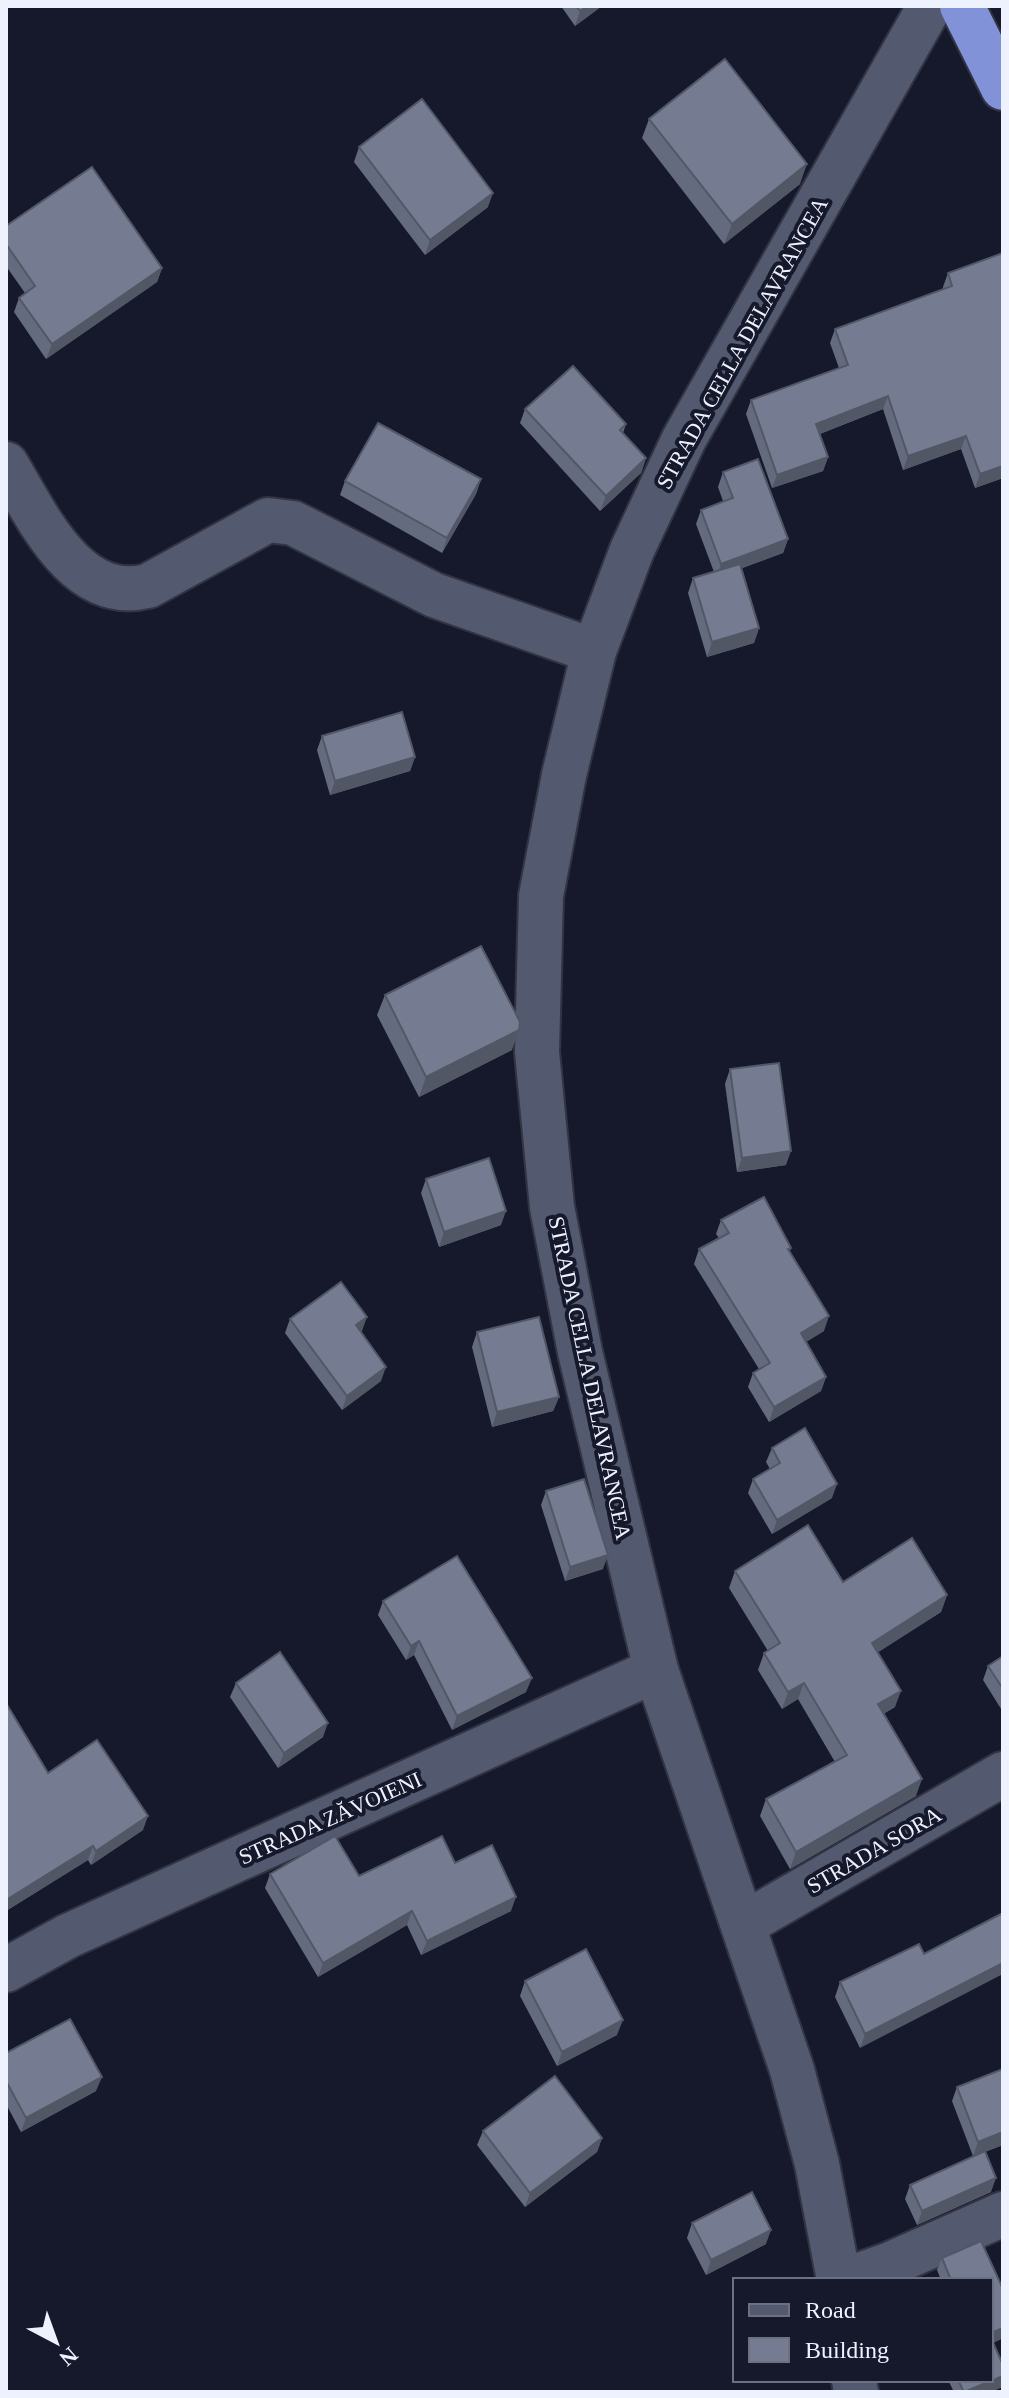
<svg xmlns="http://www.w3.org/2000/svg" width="1009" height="2398" font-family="'Times New Roman',serif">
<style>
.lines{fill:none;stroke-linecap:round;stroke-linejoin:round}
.minor-casing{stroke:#323442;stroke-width:48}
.highway-casing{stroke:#323442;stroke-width:48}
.minor{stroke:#53596e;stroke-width:44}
.highway{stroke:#8192d8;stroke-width:44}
.wall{fill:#656b7e}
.shaded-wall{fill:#525766}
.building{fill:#757c92;stroke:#525766;stroke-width:2}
.labels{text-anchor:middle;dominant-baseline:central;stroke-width:8;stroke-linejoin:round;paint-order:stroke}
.street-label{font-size:22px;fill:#eef2ff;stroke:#15192b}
</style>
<rect width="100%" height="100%" fill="#15192b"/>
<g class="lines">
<!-- minor casing -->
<g class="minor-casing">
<g id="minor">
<path d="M 6,464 C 37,515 75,604 148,586 L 268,520 L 293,523 L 434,595 L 594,651"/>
<polyline points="744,1924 1003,1774"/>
<polyline points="6,1970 68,1936 656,1670"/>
<polyline points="839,2280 817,2164 792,2070 656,1670 580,1352 552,1207 537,1052 541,896 564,775 594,651 632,550 684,439 930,6"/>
<polyline points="845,2280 888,2265 1003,2214"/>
<polyline points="854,2380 856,2392"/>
</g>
</g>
<!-- highway casing -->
<g class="highway-casing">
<polyline id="highway" points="962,6 1003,88"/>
</g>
<!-- minor -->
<use href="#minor" class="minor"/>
<!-- highway -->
<use href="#highway" class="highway"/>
</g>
<!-- wall -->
<g class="wall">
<polygon points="561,6 602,6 575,26"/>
<polygon points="649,119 800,184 724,244 642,138"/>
<polygon points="359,147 488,207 425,255 354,162"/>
<polygon points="6,226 162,268 157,282 46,359 14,312 19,298 25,293 6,266"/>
<polygon points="1003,253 1003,478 975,488 961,449 903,470 883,409 820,434 828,457 823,471 772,488 746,414 751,400 839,368 830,343 835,329 943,289 943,287 948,273"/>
<polygon points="525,409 626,424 623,433 646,458 641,473 600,511 520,423"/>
<polygon points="723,472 788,539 783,553 742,568 759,628 754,643 707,657 688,593 693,578 714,572 696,524 701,510 723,501 718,487"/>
<polygon points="481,479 476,494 442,553 340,495 345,481"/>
<polygon points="322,736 415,757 410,771 330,795 317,750"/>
<polygon points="385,995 512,1050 419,1097 377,1015"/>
<polygon points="730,1069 786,1165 737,1172 725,1084"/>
<polygon points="426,1179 501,1225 439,1247 421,1193"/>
<polygon points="721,1220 791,1248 790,1251 824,1331 806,1342 826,1377 821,1391 769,1422 748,1387 753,1373 759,1369 694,1264 699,1249 719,1238 716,1234"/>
<polygon points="290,1319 362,1331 361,1332 381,1381 342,1410 285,1333"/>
<polygon points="477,1332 559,1397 553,1411 492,1427 472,1347"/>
<polygon points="772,1448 832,1498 772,1534 748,1493 753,1479 770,1469 766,1462"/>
<polygon points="546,1491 603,1569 565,1581 541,1505"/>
<polygon points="735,1571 843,1582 947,1595 941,1612 878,1652 895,1707 883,1714 916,1796 790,1869 760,1816 766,1799 835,1762 798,1699 782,1709 758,1670 764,1653 768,1651 729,1588"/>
<polygon points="383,1601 526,1692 452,1730 414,1655 406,1660 378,1615"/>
<polygon points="1003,1656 1003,1712 983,1680 988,1666"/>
<polygon points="236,1683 323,1737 278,1768 230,1697"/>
<polygon points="6,1703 48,1773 143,1830 91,1865 88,1860 6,1911"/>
<polygon points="455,1863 511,1911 421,1955 407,1925 318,1977 265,1888 270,1874 359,1876"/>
<polygon points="924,1954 860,2048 835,1997 840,1982"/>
<polygon points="525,1981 617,2035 557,2066 520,1996"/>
<polygon points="6,2053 96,2091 21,2132 6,2104"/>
<polygon points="1003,2069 1003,2145 985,2152 991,2192 917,2225 905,2199 910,2185 973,2156 952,2101 957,2087"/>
<polygon points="483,2131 602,2138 597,2152 525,2207 477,2145"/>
<polygon points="692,2223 766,2244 706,2275 687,2238"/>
<polygon points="981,2241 1003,2289 1003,2338 993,2343 1003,2365 1003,2385 1002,2387 991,2392 954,2392 948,2380 991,2380 991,2280 941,2280 937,2270 942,2258"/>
</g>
<!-- shaded-wall -->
<g class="shaded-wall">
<polygon points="588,6 602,6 575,26 580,11"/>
<polygon points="807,164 800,184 724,244 732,224"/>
<polygon points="493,193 488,207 425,255 430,240"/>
<polygon points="162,268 157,282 46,359 52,344"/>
<polygon points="888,396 883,409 811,437 816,424"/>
<polygon points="966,436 961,449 903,470 908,456"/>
<polygon points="828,457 823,471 772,488 777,475"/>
<polygon points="646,458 641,473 600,511 606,496"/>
<polygon points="1003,466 1003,478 975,488 980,474"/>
<polygon points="481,479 476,494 442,553 447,538"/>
<polygon points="788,539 783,553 716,578 721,564"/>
<polygon points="759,628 754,643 707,657 712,642"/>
<polygon points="415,757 410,771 330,795 335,781"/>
<polygon points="519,1030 512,1050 419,1097 426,1077"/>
<polygon points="791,1151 786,1165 737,1172 742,1158"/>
<polygon points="506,1211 501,1225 439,1247 444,1232"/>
<polygon points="829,1316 824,1331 796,1348 801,1333"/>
<polygon points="367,1317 362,1331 351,1340 356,1325"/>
<polygon points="386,1367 381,1381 342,1410 347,1396"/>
<polygon points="826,1377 821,1391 769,1422 774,1407"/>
<polygon points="559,1397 553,1411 492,1427 497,1412"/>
<polygon points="837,1484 832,1498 772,1534 777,1520"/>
<polygon points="608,1555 603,1569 565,1581 570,1567"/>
<polygon points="947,1595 941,1612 866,1660 872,1643"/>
<polygon points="419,1641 414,1655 406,1660 411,1646"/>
<polygon points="532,1678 526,1692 452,1730 457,1716"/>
<polygon points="804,1683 798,1699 782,1709 788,1692"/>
<polygon points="901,1691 895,1707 872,1721 878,1704"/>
<polygon points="328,1723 323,1737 278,1768 284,1753"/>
<polygon points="922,1779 916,1796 790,1869 796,1852"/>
<polygon points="148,1816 143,1830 91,1865 96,1851"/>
<polygon points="93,1846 88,1860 6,1911 6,1900"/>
<polygon points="516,1897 511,1911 421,1955 427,1941"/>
<polygon points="412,1911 407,1925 318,1977 323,1963"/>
<polygon points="1003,1963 1003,1974 860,2048 865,2034"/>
<polygon points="623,2020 617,2035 557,2066 562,2052"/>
<polygon points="102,2077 96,2091 21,2132 26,2118"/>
<polygon points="1003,2132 1003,2145 973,2156 978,2142"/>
<polygon points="602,2138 597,2152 525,2207 530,2193"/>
<polygon points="996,2178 991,2192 917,2225 922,2211"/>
<polygon points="771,2230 766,2244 706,2275 711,2260"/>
<polygon points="1003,2328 1003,2338 991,2344 991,2333"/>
<polygon points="1003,2376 1002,2387 991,2392 966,2392"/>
</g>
<!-- building -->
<g class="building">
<polygon points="576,6 588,6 580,11"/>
<polygon points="725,59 807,164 732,224 649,119"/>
<polygon points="422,99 493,193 430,240 359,147"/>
<polygon points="92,167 162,268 52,344 19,298 35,286 6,244 6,226"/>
<polygon points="1003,253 1003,466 980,474 966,436 908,456 888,396 816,424 828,457 777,475 751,400 848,365 835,329 952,286 948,273"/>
<polygon points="573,366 626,424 620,430 646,458 606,496 525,409"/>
<polygon points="378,423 481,479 447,538 345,481"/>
<polygon points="758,459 788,539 721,564 701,510 733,498 723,472"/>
<polygon points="740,564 759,628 712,642 693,578"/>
<polygon points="402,712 415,757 335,781 322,736"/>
<polygon points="481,946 520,1022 519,1030 426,1077 385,995"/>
<polygon points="779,1063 791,1151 742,1158 730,1069"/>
<polygon points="489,1158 506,1211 444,1232 426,1179"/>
<polygon points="764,1197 791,1248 788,1249 829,1316 801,1333 826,1377 774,1407 753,1373 770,1363 699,1249 729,1233 721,1220"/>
<polygon points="341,1282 367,1317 356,1325 386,1367 347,1396 290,1319"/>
<polygon points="539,1317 559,1397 497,1412 477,1332"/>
<polygon points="805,1428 837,1484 777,1520 753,1479 780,1463 772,1448"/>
<polygon points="584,1479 608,1555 570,1567 546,1491"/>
<polygon points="808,1525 843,1582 912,1538 947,1595 872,1643 901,1691 878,1704 922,1779 796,1852 766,1799 847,1755 804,1683 788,1692 764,1653 780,1643 735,1571"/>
<polygon points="457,1556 532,1678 457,1716 419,1641 411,1646 383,1601"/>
<polygon points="280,1652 328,1723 284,1753 236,1683"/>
<polygon points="1003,1656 1003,1689 988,1666"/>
<polygon points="6,1703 48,1773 97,1740 148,1816 96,1851 93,1846 6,1900"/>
<polygon points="335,1836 359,1876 442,1836 455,1863 492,1845 516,1897 427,1941 412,1911 323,1963 270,1874"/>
<polygon points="1003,1913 1003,1963 865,2034 840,1982 919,1944 924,1954"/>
<polygon points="586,1949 623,2020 562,2052 525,1981"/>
<polygon points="70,2019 102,2077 26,2118 6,2081 6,2053"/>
<polygon points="1003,2069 1003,2132 978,2142 957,2087"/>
<polygon points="555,2076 602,2138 530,2193 483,2131"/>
<polygon points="985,2151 996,2178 922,2211 910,2185"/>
<polygon points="752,2192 771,2230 711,2260 692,2223"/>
<polygon points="981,2241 1003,2289 1003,2328 991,2333 991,2280 951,2280 942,2258"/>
<polygon points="991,2338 1003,2365 1003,2376 964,2392 958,2380 991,2380"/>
</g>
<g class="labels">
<!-- street labels -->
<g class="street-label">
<text transform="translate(742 343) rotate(-61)">STRADA CELLA DELAVRANCEA</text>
<text transform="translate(590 1378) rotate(78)">STRADA CELLA DELAVRANCEA</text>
<text transform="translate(330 1818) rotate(-24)">STRADA ZĂVOIENI</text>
<text transform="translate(874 1850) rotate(-30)">STRADA SORA</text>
</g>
</g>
<!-- border -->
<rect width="1009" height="2398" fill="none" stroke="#eef2ff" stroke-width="16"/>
<!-- legend -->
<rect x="733" y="2278" width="260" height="104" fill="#15192b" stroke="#6c7080" stroke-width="2"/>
<rect x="749" y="2304" width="40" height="12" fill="#53596e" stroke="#6c7080" stroke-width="2"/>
<text x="805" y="2318" font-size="24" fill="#eef2ff">Road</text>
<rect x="749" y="2338" width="40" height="24" fill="#757c92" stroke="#6c7080" stroke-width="2"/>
<text x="805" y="2358" font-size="24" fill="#eef2ff">Building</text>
<!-- north arrow -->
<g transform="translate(56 2342) rotate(139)" stroke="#15192b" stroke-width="6" paint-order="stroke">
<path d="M0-6L14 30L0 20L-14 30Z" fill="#eef2ff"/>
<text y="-12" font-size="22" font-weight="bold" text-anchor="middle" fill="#eef2ff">N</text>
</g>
</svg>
